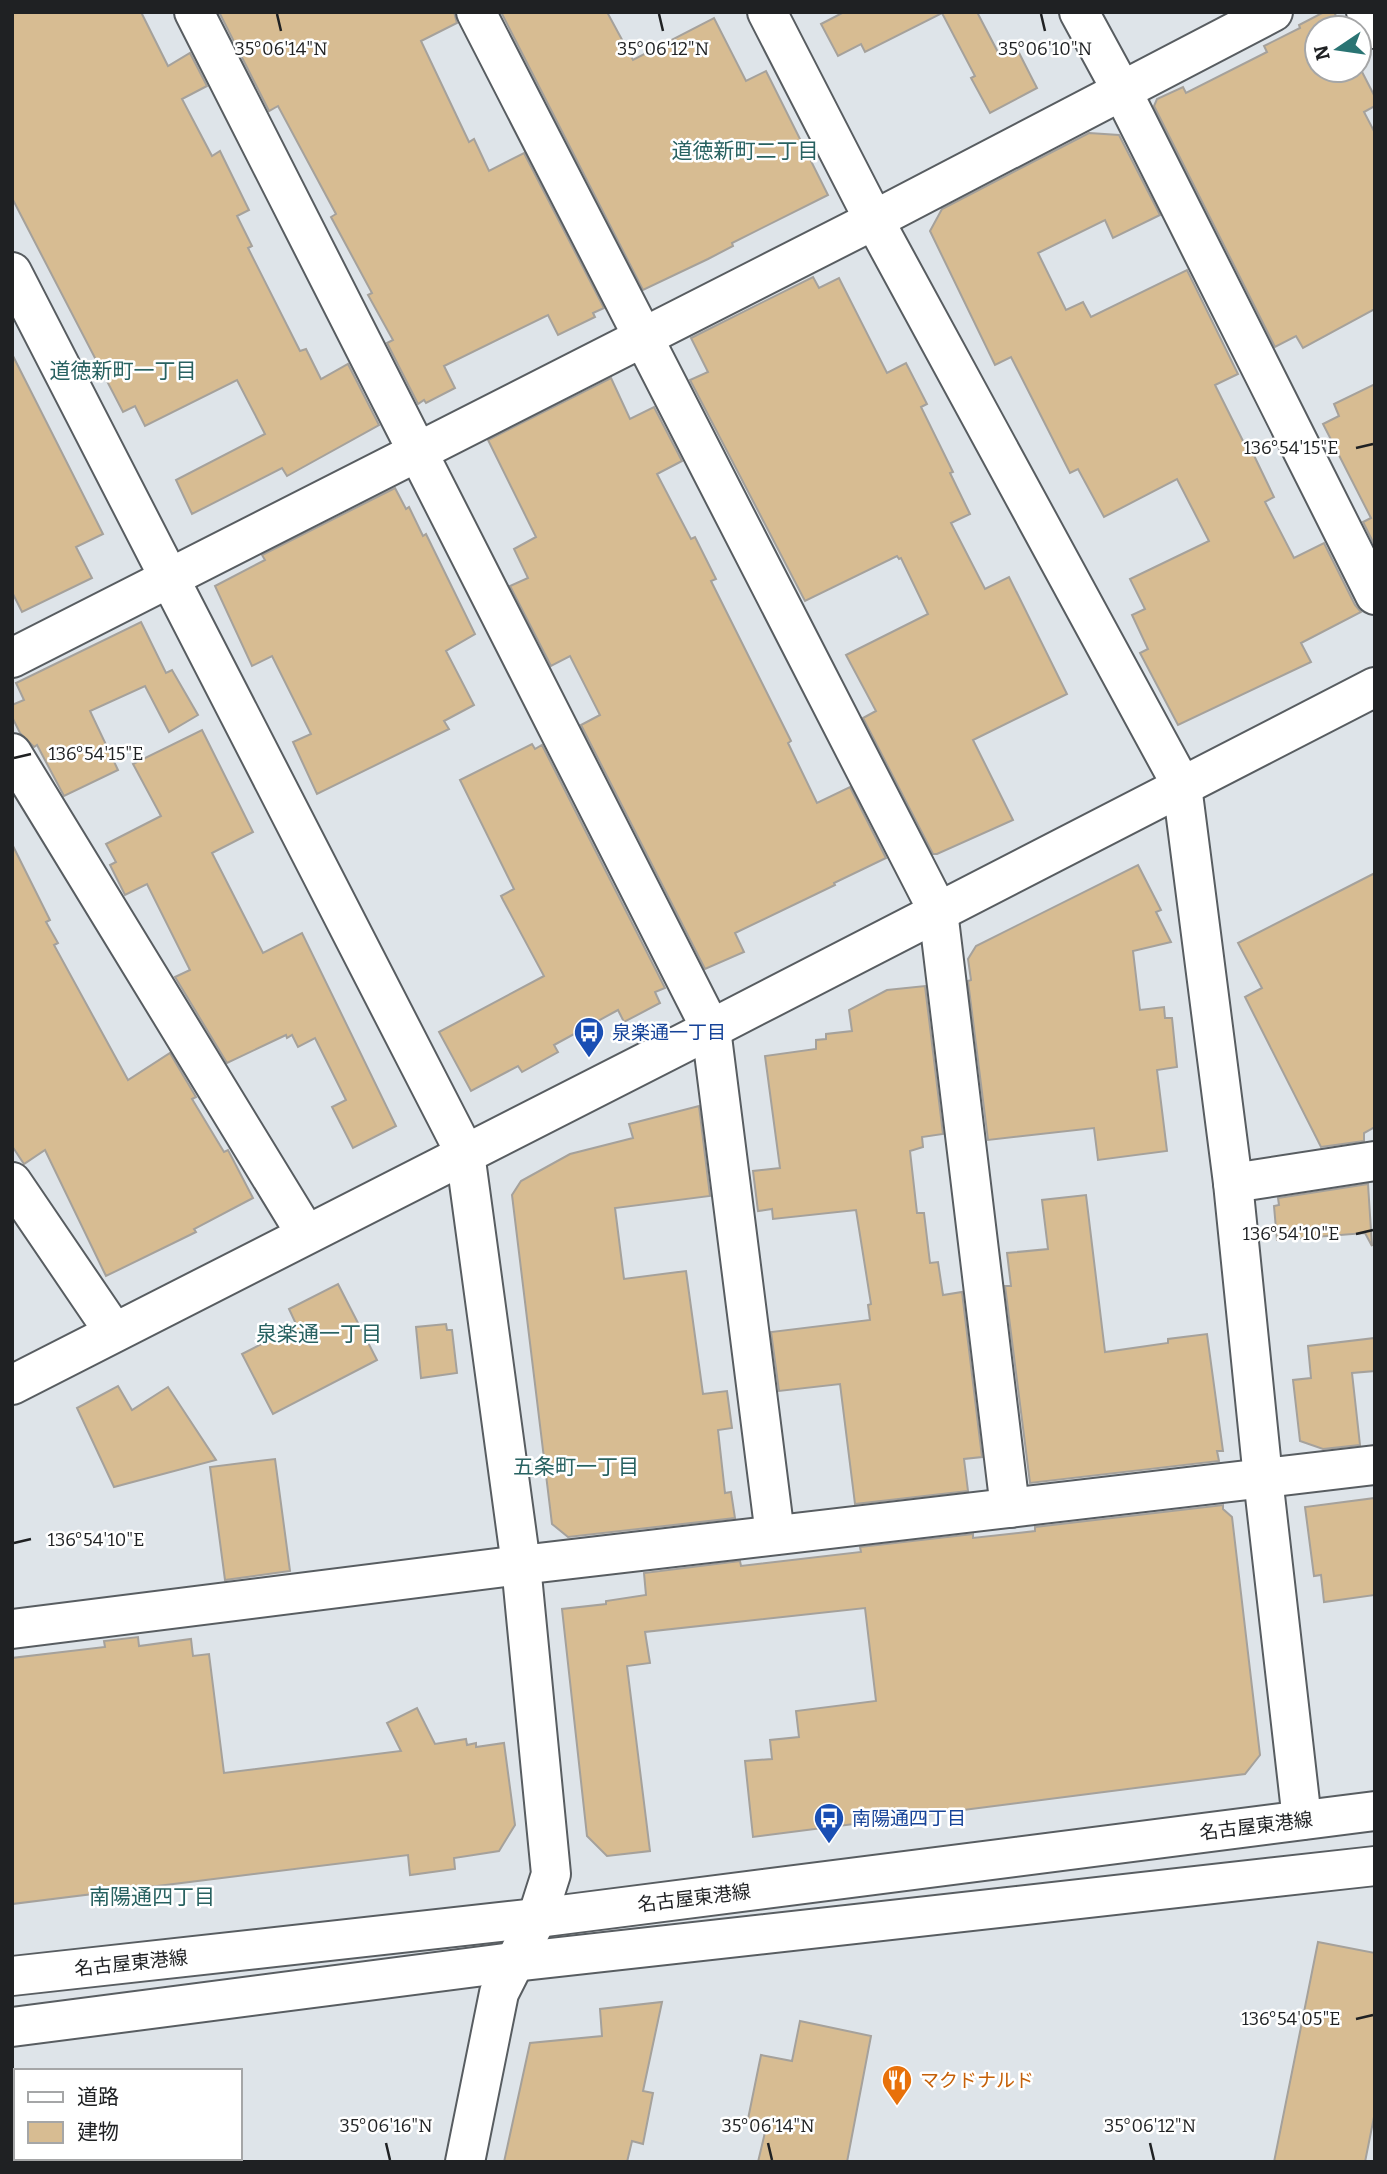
<svg xmlns="http://www.w3.org/2000/svg" width="1387" height="2174" font-family="Bitter,'Noto Sans JP',serif">
<style>
.building{fill:#d7bc92;stroke:#a5a19b;stroke-width:2}
.lines{fill:none;stroke-linecap:round;stroke-linejoin:round}
.minor-casing{stroke:#585d61;stroke-width:42}
.tertiary-casing{stroke:#585d61;stroke-width:42}
.secondary-casing{stroke:#585d61;stroke-width:42}
.minor{stroke:#fff;stroke-width:38}
.tertiary{stroke:#fff;stroke-width:38}
.secondary{stroke:#fff;stroke-width:38}
.ticks{fill:none;stroke:#1f2123;stroke-width:2.5}
.labels{text-anchor:middle;dominant-baseline:central;stroke-width:5;stroke-linejoin:round;paint-order:stroke}
.transit-label{font-size:19px;fill:#164399;stroke:#fff;text-anchor:start}
.street-label{font-size:19px;fill:#1f2123;stroke:#fff}
.food-label{font-size:19px;fill:#c56008;stroke:#fff;text-anchor:start}
.neighbourhood-label{font-size:21px;fill:#286261;stroke:#fff}
.ticks-label{font-size:18px;text-anchor:middle;fill:#1f2123;stroke:#fff;stroke-width:5;stroke-linejoin:round;paint-order:stroke}
</style>
<rect width="100%" height="100%" fill="#dee4e9"/>
<!-- building -->
<g class="building">
<polygon points="12,12 141,12 168,66 190,53 207,86 182,99 212,156 220,151 249,210 237,216 252,246 248,248 300,351 306,349 321,379 348,364 379,425 287,476 282,468 192,514 176,480 265,434 237,380 145,426 135,406 123,412 12,198"/>
<polygon points="219,12 454,12 457,23 421,41 469,142 474,139 489,171 524,153 604,308 593,313 595,317 558,335 548,315 444,366 455,388 426,403 424,400 418,404 387,343 393,340 368,295 372,293 331,217 336,214 278,106 269,111"/>
<polygon points="501,12 607,12 633,60 714,18 746,81 766,71 828,195 732,243 733,246 708,259 643,290"/>
<polygon points="844,12 977,12 1000,56 1016,47 1037,88 990,113 971,78 975,76 942,13 865,52 861,44 838,56 821,24"/>
<polygon points="1324,12 1334,12 1342,28 1317,28 1317,70 1359,70 1359,66 1375,97 1375,106 1364,112 1375,133 1375,309 1303,348 1296,336 1275,347 1154,106 1157,99 1183,87 1186,93 1267,52 1264,46 1300,28 1299,25"/>
<polygon points="1089,133 1119,135 1160,215 1113,238 1105,220 1038,253 1066,310 1083,302 1091,317 1187,270 1238,374 1215,385 1245,445 1248,443 1274,497 1265,502 1294,558 1324,543 1355,605 1361,612 1301,643 1311,662 1178,725 1140,653 1148,649 1132,615 1145,609 1130,579 1209,541 1177,479 1104,517 1078,469 1070,473 1011,357 995,365 930,231 942,209"/>
<polygon points="813,277 819,288 839,278 887,373 906,363 927,404 921,407 953,472 950,473 970,514 951,523 985,589 1009,577 1067,694 973,740 1013,820 937,854 933,854 863,718 876,711 846,655 928,614 901,558 899,559 897,556 805,601 690,380 708,372 691,338"/>
<polygon points="12,354 103,534 76,547 92,578 22,612 12,592"/>
<polygon points="611,378 630,419 654,407 682,461 657,474 691,539 695,537 716,579 711,581 791,741 788,743 817,803 850,787 886,858 834,883 835,885 735,933 744,952 705,969 581,725 600,715 570,656 551,666 510,586 528,578 514,549 536,537 488,440"/>
<polygon points="1375,384 1375,546 1363,522 1371,518 1323,424 1339,416 1334,404"/>
<polygon points="395,488 406,509 409,507 423,536 426,534 475,634 446,651 474,705 444,721 449,729 317,794 293,742 311,734 272,656 252,666 215,586 265,560 262,555"/>
<polygon points="141,622 166,673 172,670 198,715 169,732 145,686 90,711 118,770 64,796 37,745 34,747 20,733 12,717 12,705 24,700 16,683"/>
<polygon points="202,730 253,832 212,853 263,953 302,933 396,1126 353,1148 332,1107 346,1100 315,1038 298,1047 292,1035 287,1038 286,1035 227,1063 175,977 190,970 147,884 125,895 110,865 116,862 106,844 161,816 133,764"/>
<polygon points="532,744 535,749 542,745 665,988 655,992 660,1003 624,1022 618,1010 554,1045 558,1052 522,1072 518,1066 471,1091 439,1032 544,976 503,900 501,896 514,889 460,780"/>
<polygon points="12,844 50,920 46,922 58,943 54,945 128,1080 170,1053 196,1097 192,1099 224,1152 228,1150 253,1198 194,1229 196,1232 106,1276 45,1150 24,1164 12,1146"/>
<polygon points="1138,865 1161,910 1156,912 1171,942 1133,951 1140,1010 1164,1007 1165,1018 1172,1018 1177,1067 1157,1070 1167,1151 1098,1160 1094,1128 988,1140 968,981 971,980 968,959 976,946"/>
<polygon points="1375,873 1375,1127 1364,1133 1364,1141 1321,1147 1245,997 1262,988 1238,943"/>
<polygon points="925,986 943,1134 922,1137 923,1147 910,1151 917,1213 924,1213 930,1263 938,1262 943,1295 962,1292 982,1457 964,1459 968,1491 855,1504 840,1384 779,1391 771,1332 870,1320 868,1305 871,1304 856,1210 773,1219 772,1209 758,1211 753,1171 780,1168 765,1056 816,1049 816,1040 826,1039 826,1034 852,1031 849,1010 887,990"/>
<polygon points="699,1106 710,1196 615,1208 624,1279 686,1271 703,1394 727,1391 732,1428 718,1430 725,1493 731,1492 735,1518 568,1537 552,1524 512,1195 521,1181 570,1154 633,1138 629,1124"/>
<polygon points="1368,1184 1372,1246 1365,1233 1277,1240 1274,1206 1279,1205 1278,1198"/>
<polygon points="1086,1195 1105,1352 1168,1343 1168,1339 1207,1334 1223,1451 1217,1451 1219,1461 1030,1483 1005,1286 1011,1286 1007,1253 1048,1249 1042,1200"/>
<polygon points="338,1284 377,1360 273,1414 242,1354 297,1326 289,1309"/>
<polygon points="446,1324 447,1330 452,1330 457,1373 421,1378 416,1327"/>
<polygon points="1375,1338 1375,1371 1352,1373 1360,1445 1323,1449 1300,1441 1293,1380 1311,1378 1308,1346"/>
<polygon points="118,1386 132,1410 168,1387 216,1460 114,1487 77,1408"/>
<polygon points="275,1459 290,1571 225,1580 210,1467"/>
<polygon points="1375,1498 1375,1595 1324,1602 1321,1575 1314,1576 1305,1507"/>
<polygon points="1223,1505 1223,1509 1232,1517 1260,1755 1245,1774 753,1837 745,1761 772,1759 770,1740 799,1737 796,1711 876,1701 865,1608 645,1632 650,1663 627,1666 650,1851 607,1856 587,1836 562,1609 606,1604 606,1601 646,1595 644,1573 740,1561 741,1566 861,1552 860,1547 973,1534 973,1538 1035,1531 1035,1527"/>
<polygon points="138,1637 139,1646 191,1639 193,1656 209,1654 224,1773 401,1751 387,1723 417,1708 435,1744 466,1739 467,1745 476,1743 476,1747 504,1743 515,1825 499,1851 454,1858 455,1869 410,1875 408,1855 12,1904 12,1658 105,1647 104,1641"/>
<polygon points="1318,1942 1375,1953 1375,2112 1365,2162 1274,2162"/>
<polygon points="662,2002 643,2091 653,2093 643,2144 632,2141 627,2162 504,2162 530,2043 602,2036 600,2009"/>
<polygon points="800,2021 871,2036 847,2162 758,2162 766,2128 747,2124 761,2055 792,2061"/>
</g>
<g class="lines">
<!-- minor casing -->
<g class="minor-casing">
<g id="minor">
<polyline points="194,12 711,1029 775,1535"/>
<polyline points="476,12 938,911 1010,1508"/>
<polyline points="1079,12 1122,91 1375,595"/>
<polyline points="1366,12 1375,29"/>
<polyline points="12,658 874,220 1273,12"/>
<polyline points="12,753 306,1234"/>
<polyline points="1182,786 1233,1183 1263,1478 1302,1820"/>
<polyline points="12,1182 114,1332"/>
<polyline points="1233,1183 1375,1161"/>
<polyline points="12,1629 521,1565 1375,1465"/>
<polyline points="465,2162 499,1993 537,1918"/>
</g>
</g>
<!-- tertiary casing -->
<g class="tertiary-casing">
<g id="tertiary">
<polyline points="767,12 874,220 1182,786"/>
<polyline points="12,272 465,1153 521,1565 551,1874 537,1918"/>
<polyline points="12,1385 711,1029 1375,687"/>
</g>
</g>
<!-- secondary casing -->
<g class="secondary-casing">
<g id="secondary">
<polyline points="12,1976 537,1918 1375,1811"/>
<polyline points="12,2027 514,1962 1375,1866"/>
</g>
</g>
<!-- minor -->
<use href="#minor" class="minor"/>
<!-- tertiary -->
<use href="#tertiary" class="tertiary"/>
<!-- secondary -->
<use href="#secondary" class="secondary"/>
</g>
<!-- ticks -->
<path class="ticks" d="M 277,14 L 281,31M 659,14 L 663,31M 1041,14 L 1045,31M 1356,448 L 1373,444M 14,758 L 31,754M 1356,1234 L 1373,1230M 14,1543 L 31,1539M 1356,2019 L 1373,2015M 386,2143 L 390,2160M 768,2143 L 772,2160M 1150,2143 L 1154,2160"/>
<!-- icons -->
<defs>
<g id="bus-pin" transform="scale(1.575)"><path d="M0 17L-7.5 6A9.5 9.5 0 1 1 7.5 6Z" fill="#1a4fb4" stroke="#fff"/><path d="M-5-6H5V4H4V6H2V4H-2V6H-4V4H-5ZM-3.5-4V0h7V-4ZM-3.5 1.2v1.5H-2V1.2ZM2 1.2v1.5H3.5V1.2Z" fill="#fff"/></g>
<g id="restaurant-pin" transform="scale(1.575)"><path d="M0 17L-7.5 6A9.5 9.5 0 1 1 7.5 6Z" fill="#e8710a" stroke="#fff"/><path d="M-5-6h1v4h1v-4h1v4h1v-4h1v5L-1.5 .5V6h-2V.5L-5-1ZM5-6V6H3V1.5H1.5Q1.5-4 5-6Z" fill="#fff"/></g>
</defs>
<g fill-rule="evenodd">
<use href="#bus-pin" x="589" y="1032"/>
<use href="#bus-pin" x="829" y="1818"/>
<use href="#restaurant-pin" x="897" y="2080"/>
</g>
<g class="labels">
<!-- transit labels -->
<g class="transit-label">
<text x="612" y="1032">泉楽通一丁目</text>
<text x="852" y="1818">南陽通四丁目</text>
</g>
<!-- street labels -->
<g class="street-label">
<text transform="translate(1256 1826) rotate(-7)">名古屋東港線</text>
<text transform="translate(694 1898) rotate(-7)">名古屋東港線</text>
<text transform="translate(131 1963) rotate(-6)">名古屋東港線</text>
</g>
<!-- food labels -->
<g class="food-label">
<text x="920" y="2080">マクドナルド</text>
</g>
<!-- neighbourhood labels -->
<g class="neighbourhood-label">
<text x="745" y="151">道徳新町二丁目</text>
<text x="123" y="371">道徳新町一丁目</text>
<text x="319" y="1334">泉楽通一丁目</text>
<text x="576" y="1467">五条町一丁目</text>
<text x="152" y="1897">南陽通四丁目</text>
</g>
</g>
<g class="ticks-label">
<text x="281" y="55">35°06'14"N</text>
<text x="663" y="55">35°06'12"N</text>
<text x="1045" y="55">35°06'10"N</text>
<text x="1291" y="454">136°54'15"E</text>
<text x="96" y="760">136°54'15"E</text>
<text x="1291" y="1240">136°54'10"E</text>
<text x="96" y="1546">136°54'10"E</text>
<text x="1291" y="2025">136°54'05"E</text>
<text x="386" y="2132">35°06'16"N</text>
<text x="768" y="2132">35°06'14"N</text>
<text x="1150" y="2132">35°06'12"N</text>
</g>
<!-- border -->
<rect width="1387" height="2174" fill="none" stroke="#1f2123" stroke-width="28"/>
<!-- legend -->
<rect x="14" y="2069" width="228" height="91" fill="#ffffff" stroke="#a5a6a7" stroke-width="2"/>
<rect x="28" y="2092" width="35" height="10" fill="#ffffff" stroke="#a5a6a7" stroke-width="2"/>
<text x="77" y="2104" font-size="21" fill="#1f2123">道路</text>
<rect x="28" y="2122" width="35" height="21" fill="#d7bc92" stroke="#a5a6a7" stroke-width="2"/>
<text x="77" y="2139" font-size="21" fill="#1f2123">建物</text>
<!-- north arrow -->
<g transform="translate(1338 49) rotate(257)"><circle r="33" fill="#ffffff" stroke="#a5a6a7" stroke-width="2"/>
<path d="M0-5L12 26L0 18L-12 26Z" fill="#2a7473"/>
<text y="-10" font-size="19" font-weight="bold" text-anchor="middle" fill="#1f2123">N</text>
</g>
</svg>
